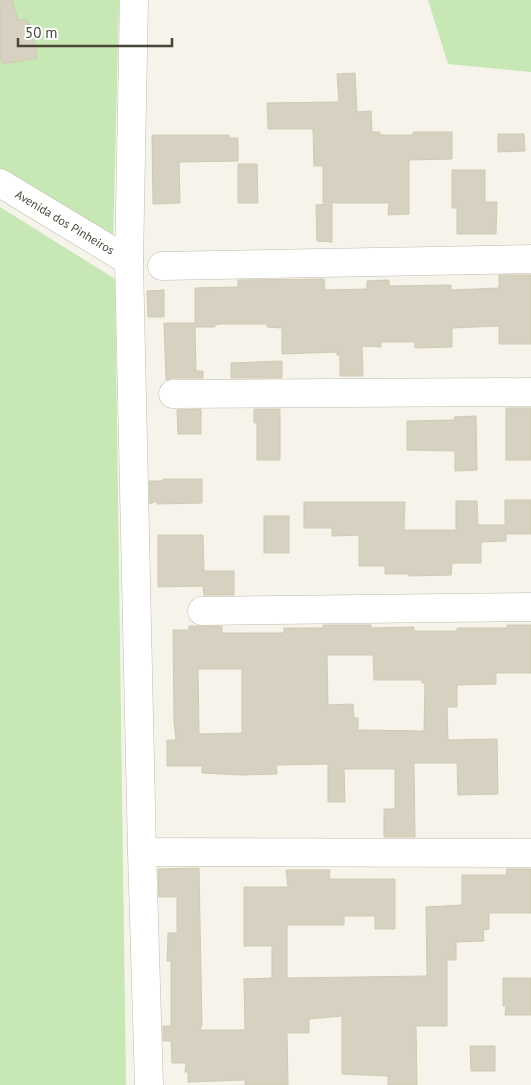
<svg xmlns="http://www.w3.org/2000/svg" width="531" height="1085" font-family="'PT Sans',sans-serif">
<style>
.green{fill:#c7e7b5}
.building{fill:#d6d1c0;stroke:#d1cab3;fill-rule:evenodd}
.lines{fill:none;stroke-linecap:round;stroke-linejoin:round}
.minor-casing{stroke:#c0bdad;stroke-width:29}
.minor{stroke:#fff;stroke-width:28}
.labels{text-anchor:middle;dominant-baseline:central;stroke-width:4;stroke-linejoin:round;paint-order:stroke}
.street-label{font-size:12px;fill:#494538;stroke:#fff}
</style>
<rect width="100%" height="100%" fill="#f5f3ea"/>
<!-- green -->
<g class="green">
<polygon points="0,0 119,0 113,245 0,171"/>
<polygon points="428,0 531,0 531,72 448,64"/>
<polygon points="0,207 115,279 126,1085 0,1085"/>
</g>
<!-- building -->
<g class="building">
<polygon points="0,0 12,0 18,20 27,19 28,24 31,24 37,58 2,64 0,52"/>
<polygon points="355,73 357,112 371,111 372,132 380,132 380,135 413,135 413,132 452,132 452,159 409,160 409,214 388,215 389,203 323,203 323,166 314,166 313,129 268,129 267,103 339,102 337,74"/>
<polygon points="498,134 524,134 525,151 498,152"/>
<polygon points="152,135 229,135 229,138 238,138 238,161 179,162 180,203 153,204"/>
<polygon points="238,164 257,164 258,203 238,203"/>
<polygon points="452,170 485,170 485,202 497,202 496,234 457,234 457,208 452,208"/>
<polygon points="332,204 332,242 317,241 316,205"/>
<polygon points="499,275 531,275 531,344 499,344 499,326 452,328 452,347 415,348 415,342 381,342 381,347 362,346 363,376 340,376 340,355 337,355 337,352 282,354 282,328 267,327 267,324 220,324 215,325 215,327 195,327 196,371 203,371 203,378 173,378 166,380 164,323 195,323 195,288 238,287 238,280 324,279 325,290 367,289 367,281 389,280 389,286 451,285 451,290 499,288"/>
<polygon points="164,290 164,317 148,317 147,291"/>
<polygon points="282,361 282,378 231,378 231,363"/>
<rect x="506" y="408" width="25" height="52"/>
<polygon points="201,409 201,434 178,434 177,410"/>
<polygon points="254,409 280,409 280,460 257,460 257,423 254,423"/>
<polygon points="476,416 477,470 455,471 455,451 407,450 407,421 455,420 454,417"/>
<polygon points="163,479 202,479 202,503 157,504 157,501 150,504 149,481 163,481"/>
<polygon points="505,500 531,500 531,534 506,534 506,541 481,542 481,563 452,563 451,575 409,576 409,574 385,574 385,566 359,566 359,535 332,536 332,528 304,528 304,502 405,502 404,530 456,530 456,501 477,501 478,525 505,525"/>
<rect x="264" y="516" width="25" height="37"/>
<polygon points="158,535 203,535 204,571 234,571 234,595 204,595 203,586 158,587"/>
<path d="M 323,625 L 371,625 L 371,628 L 414,627 L 414,631 L 457,631 L 457,628 L 507,628 L 507,625 L 531,625 L 531,673 L 496,673 L 496,684 L 457,685 L 457,707 L 447,707 L 448,740 L 497,739 L 498,794 L 458,795 L 457,763 L 414,763 L 415,837 L 384,837 L 384,809 L 395,809 L 395,769 L 344,769 L 345,802 L 328,802 L 328,764 L 276,765 L 277,774 L 242,775 L 202,773 L 202,766 L 167,766 L 167,740 L 176,740 L 174,721 L 173,630 L 189,630 L 189,626 L 222,626 L 222,633 L 284,633 L 284,628 L 323,628 ZM 327,655 L 373,655 L 374,680 L 422,680 L 422,683 L 425,683 L 424,731 L 358,730 L 358,718 L 354,718 L 353,704 L 328,705 ZM 198,669 L 242,669 L 242,733 L 199,734 Z"/>
<polygon points="199,868 202,1025 200,1030 245,1030 244,979 272,978 272,946 244,946 244,887 288,887 286,870 330,870 329,879 395,879 395,929 375,929 375,916 344,916 344,925 287,925 287,978 427,976 426,907 462,905 462,875 506,875 507,869 531,869 531,913 489,913 489,929 483,930 484,941 456,942 456,960 447,960 447,1026 416,1026 417,1085 388,1085 388,1076 342,1074 342,1016 309,1019 309,1033 287,1033 288,1085 245,1085 245,1080 188,1082 188,1072 185,1072 186,1063 172,1063 171,1041 163,1041 163,1026 171,1026 171,961 167,961 168,933 177,933 177,897 159,897 158,869"/>
<polygon points="503,978 531,978 531,1015 505,1015 506,1006 503,1006"/>
<polygon points="470,1046 495,1046 495,1071 471,1071"/>
</g>
<g class="lines">
<!-- minor casing -->
<g class="minor-casing">
<g id="minor">
<polyline points="134,0 129,261 142,852 149,1085"/>
<polyline points="0,183 129,261"/>
<polyline points="162,266 531,259"/>
<polyline points="173,394 531,392"/>
<polyline points="202,611 531,607"/>
<polyline points="142,852 531,853"/>
</g>
</g>
<!-- minor -->
<use href="#minor" class="minor"/>
</g>
<g class="labels">
<!-- street labels -->
<g class="street-label">
<text transform="translate(65 222) rotate(31)">Avenida dos Pinheiros</text>
</g>
</g>
<!-- scale -->
<path d="M18 38v8h154v-8" fill="none" stroke="#494538" stroke-width="2.5"/>
<text x="25" y="38" font-size="15" fill="#494538" stroke="#ffffff" stroke-width="4" paint-order="stroke">50 m</text>
</svg>
